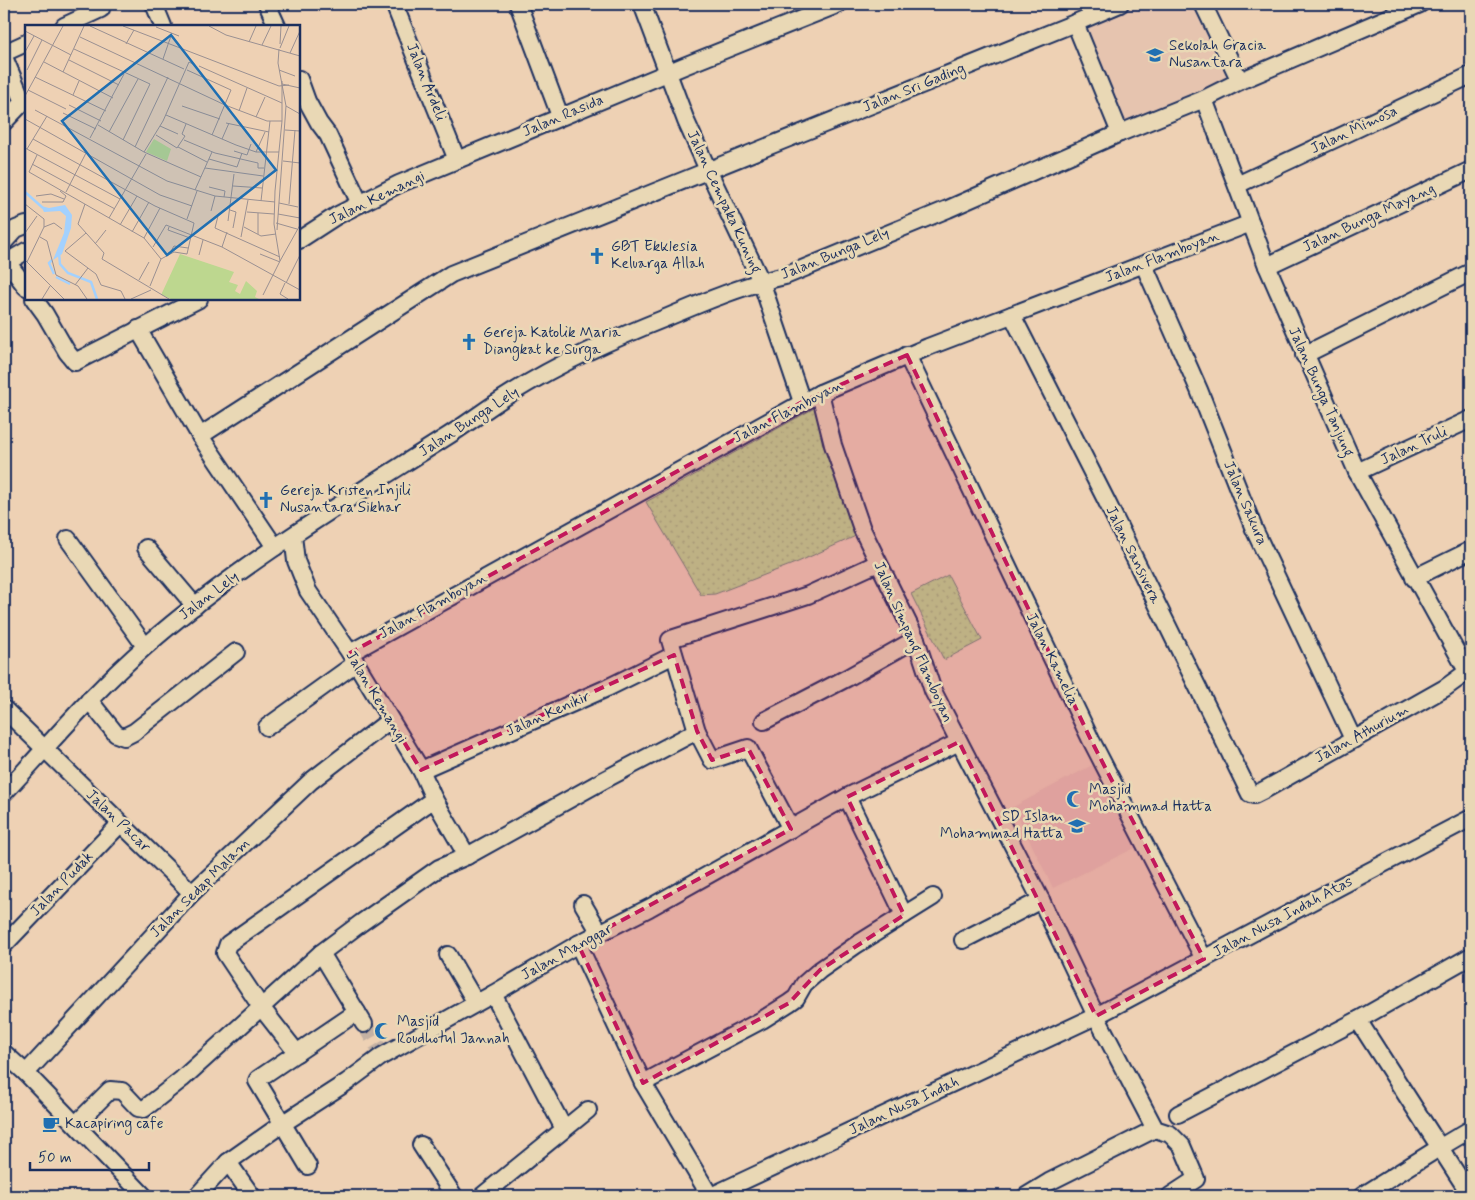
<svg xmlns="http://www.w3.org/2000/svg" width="1475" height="1200" font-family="Mynerve,sans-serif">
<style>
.built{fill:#e6c4af}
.grass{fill:url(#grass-dots);stroke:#6c8376}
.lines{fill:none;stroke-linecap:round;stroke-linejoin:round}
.street-tunnel{stroke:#c4b1a3;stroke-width:16;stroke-dasharray:16 8;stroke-linecap:butt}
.street-casing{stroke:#1b2f5e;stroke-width:20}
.street{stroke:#e9d8b5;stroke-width:16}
.marked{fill:#c2185b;fill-opacity:0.2;stroke:#c2185b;stroke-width:4;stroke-dasharray:10 6;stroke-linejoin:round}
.labels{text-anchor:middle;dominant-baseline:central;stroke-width:5;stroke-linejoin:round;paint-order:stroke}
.poi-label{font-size:15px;fill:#1b2f5e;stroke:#e9d8b5;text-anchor:start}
.street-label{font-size:15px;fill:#1b2f5e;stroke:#e9d8b5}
.inset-river{fill:none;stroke:#a3d1fe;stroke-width:2.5}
.inset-road{fill:none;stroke:#9a9092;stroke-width:1}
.view{fill:#1f6fb2;fill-opacity:0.15;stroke:#1f6fb2;stroke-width:2.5}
.inset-edge{fill:none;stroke:#1b2f5e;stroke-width:2.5}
</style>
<defs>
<pattern id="grass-dots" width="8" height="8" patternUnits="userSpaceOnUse" patternTransform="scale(1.25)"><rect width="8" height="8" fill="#bdd78f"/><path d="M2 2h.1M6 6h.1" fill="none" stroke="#a2b97e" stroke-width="1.8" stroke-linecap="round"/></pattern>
</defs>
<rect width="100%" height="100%" fill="#eed1b4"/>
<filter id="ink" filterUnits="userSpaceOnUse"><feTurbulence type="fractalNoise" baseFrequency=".02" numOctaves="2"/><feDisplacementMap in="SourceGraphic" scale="10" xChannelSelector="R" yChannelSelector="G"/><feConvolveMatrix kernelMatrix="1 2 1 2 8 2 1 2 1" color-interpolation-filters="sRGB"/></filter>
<g filter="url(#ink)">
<!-- built -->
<g class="built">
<polygon points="1135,4 1194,4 1229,75 1228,80 1130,123 1124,122 1082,35 1085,25"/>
<polygon points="1098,762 1141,845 1053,888 1013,807"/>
</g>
<!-- grass -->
<g class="grass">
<polygon points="818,406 858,535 798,562 715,594 701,595 646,502"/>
<polygon points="948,575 982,640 944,660 911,594"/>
</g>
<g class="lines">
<!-- street-tunnel -->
<polyline class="street-tunnel" points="364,1024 380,1051"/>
<!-- street casing -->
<g class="street-casing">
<g id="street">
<polyline points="154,4 163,26"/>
<polyline points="267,4 277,26"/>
<polyline points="394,4 457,160"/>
<polyline points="518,4 560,116"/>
<polyline points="642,4 686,121 708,170 761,281 802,402"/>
<polyline points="1203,4 1240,81"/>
<polyline points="1075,23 1120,133"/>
<polyline points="64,26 101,9"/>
<polyline points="4,53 26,43"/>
<polyline points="4,57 23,102 4,122"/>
<polyline points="299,79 307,101 319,123 328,135 360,204"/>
<polyline points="1204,99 1267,266 1357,472 1467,671"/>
<polyline points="1237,185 1471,75"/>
<polyline points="299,240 336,216 399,184 684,66 839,4"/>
<polyline points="4,242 16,229 26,225"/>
<polyline points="4,258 26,287"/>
<polyline points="4,264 26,251"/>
<polyline points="1144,265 1199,390 1254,529 1353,739"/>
<polyline points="1267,266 1471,170"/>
<polyline points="34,299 45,314 67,352 75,362 199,299"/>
<polyline points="1012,315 1106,500 1250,794 1254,795 1266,789 1445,688 1471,669"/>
<polyline points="138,329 200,436 275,547"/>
<polyline points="907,355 1091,740 1204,959"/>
<polyline points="1304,355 1471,272"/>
<polyline points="820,393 833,445 862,529 916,639 933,691 1041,900 1096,1016 1155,1129 1170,1134 1182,1146 1196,1179 1170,1196"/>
<polyline points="200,436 451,274 1075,23 1120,4"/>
<polyline points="1357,472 1471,419"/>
<polyline points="293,536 296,561 308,591 350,653 421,770 434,799 467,856"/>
<polyline points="68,539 145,646"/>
<polyline points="146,548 195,606"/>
<polyline points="1414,578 1471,550"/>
<polyline points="350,653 820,393 928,347 1251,223"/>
<polyline points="89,700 116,734 124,737 134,732 236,652"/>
<polyline points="4,709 192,893"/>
<polyline points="764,721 847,678 916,639"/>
<polyline points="267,727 356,663"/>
<polyline points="421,770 607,688 674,655"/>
<path d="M 4,793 C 51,743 94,691 146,646 C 237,566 341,504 443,439 C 466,425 487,408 510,394 C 561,362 613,339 668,317 C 706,301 744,285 785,276 L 948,209 L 1120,133 L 1204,99 L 1240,81 L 1420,4"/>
<polyline points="847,797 904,915"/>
<polyline points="791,829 748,748 712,760 697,731 670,640 674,638 808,595 878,563"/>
<polyline points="583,904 600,933"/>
<polyline points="963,940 1041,900"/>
<polyline points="578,944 643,1083 710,1196"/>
<polyline points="4,945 120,824"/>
<polyline points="321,953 364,1024"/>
<polyline points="448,955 476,1003"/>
<polyline points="493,994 564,1129"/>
<polyline points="1358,1020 1471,1196"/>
<polyline points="4,1053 26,1073 144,1196"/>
<polyline points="297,1053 261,1007 225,953 228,944 434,799"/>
<polyline points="26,1073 192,893 311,781 390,720"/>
<polyline points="643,1083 762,1020 789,1003 796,998 804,984 820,970 856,945 933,897"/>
<polyline points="1178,1114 1358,1020 1471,956"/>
<polyline points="76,1124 110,1090 122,1091 138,1108 144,1109 182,1079 321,953 361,923 439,868 467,856 604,780 697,731"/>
<polyline points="421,1145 454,1196"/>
<polyline points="228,1162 252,1196"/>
<polyline points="308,1166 257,1081 258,1079 357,1012"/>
<polyline points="197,1196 228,1162 282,1124 347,1082 382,1056 493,994 578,944 649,908 847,797 959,742"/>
<polyline points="482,1196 588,1110"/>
<polyline points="711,1196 1096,1016 1341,886 1471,818"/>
<polyline points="1026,1196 1049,1182 1155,1129"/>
<polyline points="1362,1196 1434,1151 1471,1129"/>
</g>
</g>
<!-- street -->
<use href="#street" class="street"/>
</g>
</g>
<!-- marked area -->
<path class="marked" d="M 907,355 L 1091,740 L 1204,959 L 1096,1016 L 959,742 L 847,797 L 904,915 L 820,970 L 789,1003 L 643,1083 L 578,944 L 791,829 L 748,748 L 712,760 L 697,731 L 674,655 L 421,770 L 350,653 L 802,402 Z"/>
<!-- icons -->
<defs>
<g id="school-bare" transform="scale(1.35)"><path d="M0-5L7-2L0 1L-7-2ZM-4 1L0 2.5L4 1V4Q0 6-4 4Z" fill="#1f6fb2" stroke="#e9d8b5" stroke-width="2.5" paint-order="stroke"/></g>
<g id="church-bare" transform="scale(1.35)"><path d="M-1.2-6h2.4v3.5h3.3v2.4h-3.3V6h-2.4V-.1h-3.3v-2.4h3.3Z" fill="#1f6fb2" stroke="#e9d8b5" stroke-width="2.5" paint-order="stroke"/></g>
<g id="mosque-bare" transform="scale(1.35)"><path d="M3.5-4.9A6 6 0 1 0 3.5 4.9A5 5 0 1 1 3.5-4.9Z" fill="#1f6fb2" stroke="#e9d8b5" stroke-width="2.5" paint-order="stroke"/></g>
<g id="cafe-bare" transform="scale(1.35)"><path d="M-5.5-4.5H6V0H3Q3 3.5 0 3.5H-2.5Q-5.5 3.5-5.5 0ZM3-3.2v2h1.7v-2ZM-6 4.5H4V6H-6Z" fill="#1f6fb2" stroke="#e9d8b5" stroke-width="2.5" paint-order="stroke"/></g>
</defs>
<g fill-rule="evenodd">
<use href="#school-bare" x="1155" y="55"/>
<use href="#church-bare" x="597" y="256"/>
<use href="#church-bare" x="469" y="342"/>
<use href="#church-bare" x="266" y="500"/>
<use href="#mosque-bare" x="1075" y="799"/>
<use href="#school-bare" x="1077" y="826"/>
<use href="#mosque-bare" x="383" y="1031"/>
<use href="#cafe-bare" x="51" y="1124"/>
</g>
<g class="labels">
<!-- poi labels -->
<g class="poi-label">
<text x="1169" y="46">Sekolah Gracia<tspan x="1169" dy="17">Nusantara</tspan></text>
<text x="611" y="247">GBT Ekklesia<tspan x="611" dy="17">Keluarga Allah</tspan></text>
<text x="483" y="333">Gereja Katolik Maria<tspan x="483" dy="17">Diangkat ke Surga</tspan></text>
<text x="280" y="491">Gereja Kristen Injili<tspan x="280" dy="17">Nusantara Sikhar</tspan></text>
<text x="1089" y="790">Masjid<tspan x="1089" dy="17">Mohammad Hatta</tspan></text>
<text x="1063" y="817" text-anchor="end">SD Islam<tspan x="1063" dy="17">Mohammad Hatta</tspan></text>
<text x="397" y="1022">Masjid<tspan x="397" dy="17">Roudhotul Jannah</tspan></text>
<text x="65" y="1124">Kacapiring cafe</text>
</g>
<!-- street labels -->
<g class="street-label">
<text transform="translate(426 82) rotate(68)">Jalan Ardeli</text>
<text transform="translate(914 88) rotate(-22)">Jalan Sri Gading</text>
<text transform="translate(563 116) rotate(-23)">Jalan Rasida</text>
<text transform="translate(1354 130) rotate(-25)">Jalan Mimosa</text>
<text transform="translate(377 198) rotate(-26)">Jalan Kemangi</text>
<text transform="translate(724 202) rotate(65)">Jalan Cempaka Kuning</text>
<text transform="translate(1369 218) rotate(-25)">Jalan Bunga Mayang</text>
<text transform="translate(835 254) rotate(-22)">Jalan Bunga Lely</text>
<text transform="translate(1162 257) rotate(-21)">Jalan Flamboyan</text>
<text transform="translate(1321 392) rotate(66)">Jalan Bunga Tanjung</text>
<text transform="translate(788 412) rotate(-27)">Jalan Flamboyan</text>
<text transform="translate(469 422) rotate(-33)">Jalan Bunga Lely</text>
<text transform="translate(1414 446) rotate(-25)">Jalan Truli</text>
<text transform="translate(1245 503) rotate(67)">Jalan Sakura</text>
<text transform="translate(1133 555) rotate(64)">Jalan Sansivera</text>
<text transform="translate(209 596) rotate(-37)">Jalan Lely</text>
<text transform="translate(433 606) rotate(-29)">Jalan Flamboyan</text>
<text transform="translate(913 642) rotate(66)">Jalan Simpang Flamboyan</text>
<text transform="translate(1052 659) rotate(64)">Jalan Kamelia</text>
<text transform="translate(376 697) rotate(59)">Jalan Kemangi</text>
<text transform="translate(548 714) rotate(-24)">Jalan Kenikir</text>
<text transform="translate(1362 734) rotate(-29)">Jalan Athurium</text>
<text transform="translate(118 821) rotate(44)">Jalan Pacar</text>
<text transform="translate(62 884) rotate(-46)">Jalan Pudak</text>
<text transform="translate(200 888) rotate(-45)">Jalan Sedap Malam</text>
<text transform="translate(1283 917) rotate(-28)">Jalan Nusa Indah Atas</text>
<text transform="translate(567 952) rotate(-29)">Jalan Manggar</text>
<text transform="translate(904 1106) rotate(-25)">Jalan Nusa Indah</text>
</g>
</g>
<!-- overview -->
<g transform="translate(25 25)">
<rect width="275" height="275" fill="#eed1b4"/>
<path d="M 129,114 L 146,124 L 142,136 L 121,127 Z" fill="#bdd78f"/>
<path d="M 155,229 L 209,247 L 204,257 L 213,260 L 210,266 L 215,269 L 221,256 L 232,266 L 230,272 L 234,274 L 146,274 L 136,270 Z" fill="#bdd78f"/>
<path d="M 40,180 L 47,190 L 46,203 L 37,229 L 28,235 L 39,208 L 41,191 L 35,186 L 19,187 L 16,181 L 24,183 Z" fill="#a3d1fe"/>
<path class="inset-river" d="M 0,167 L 18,183M 34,228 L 35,239 L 43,248 L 66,257 L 72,274M 27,235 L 24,238 L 29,249M 31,252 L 45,259"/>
<path class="inset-road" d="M 65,1 L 159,44M 98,1 L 254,61 L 264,60M 184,1 L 201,10 L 275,31M 131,2 L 154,11M 0,6 L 46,30M 55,12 L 200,80 L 242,96 L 257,96M 224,17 L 231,1M 101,19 L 109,5M 255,19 L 256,1M 237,20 L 246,1M 255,23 L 264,1M 49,24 L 125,59 L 98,115M 0,27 L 9,11M 265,28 L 275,6M 138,34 L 147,8M 44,35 L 94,60M 19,37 L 88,73M 174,41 L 257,78M 2,45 L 17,15M 162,45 L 206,65 L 187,110M 254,45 L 270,51M 38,47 L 59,1M 10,52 L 81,86M 257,59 L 275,63M 3,65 L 41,84M 48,70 L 54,56M 0,71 L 38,1M 44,80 L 76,96M 157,81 L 195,94M 261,81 L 275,89M 10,85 L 142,156 L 190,171 L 250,177M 214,86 L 222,63M 38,88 L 71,104M 141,90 L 211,120 L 231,127 L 254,127M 231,92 L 240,72M 0,94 L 135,170 L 167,181M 201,98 L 244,107M 73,100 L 119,127 L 176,152M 135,101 L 153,109M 260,105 L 275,106M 84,107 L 113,54M 131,110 L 152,123 L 160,111 L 157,109 L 161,99M 65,113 L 99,49M 8,114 L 130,181 L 169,198 L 162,229 L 149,227 L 136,234M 197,114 L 204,98M 159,115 L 190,128 L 233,138 L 233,143 L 239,143M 110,122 L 143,52M 153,122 L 182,137M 0,123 L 95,174M 2,124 L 22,91M 209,126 L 222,130 L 226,119M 119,127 L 138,96 L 164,37 L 170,40M 231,127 L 240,107M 12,130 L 4,147 L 119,213 L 136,234M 184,134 L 212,142 L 217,128M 258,136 L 275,138M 7,139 L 90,184M 180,143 L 238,151M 208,161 L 237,163M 184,162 L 200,166 L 199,172M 170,165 L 187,127M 41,167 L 61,128M 11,171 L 26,169 L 39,174M 236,176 L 245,96M 17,177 L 38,177 L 41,171 L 35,166M 254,178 L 273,182M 0,179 L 19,194 L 19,202M 60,179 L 53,199 L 79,228 L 77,234 L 144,274M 264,179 L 270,105M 205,185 L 211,187 L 208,203M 186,186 L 190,171M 222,187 L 249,189M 253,189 L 275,193M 193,191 L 190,203 L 255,232M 84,193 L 121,129M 162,194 L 172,166M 203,196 L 209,149M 251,198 L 272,204M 95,200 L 112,171M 144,202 L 143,205 L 165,213M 219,202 L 236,211 L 251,209M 252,205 L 261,81 L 253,38 L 254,24M 107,207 L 124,177M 0,208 L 12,191M 61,208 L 40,226 L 71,249 L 76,260 L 96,266 L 100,274M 233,209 L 233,188M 15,212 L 22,216 L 31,250 L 53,261 L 62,274M 216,212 L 223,175M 119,213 L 135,183M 70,219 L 81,205M 128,222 L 141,200 L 197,222 L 275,265M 197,222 L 202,207M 146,226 L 149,221 L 163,223M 235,229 L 255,237M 174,230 L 178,215M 0,235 L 39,274M 255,236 L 275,200M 2,237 L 19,202 L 29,198 L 37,204M 114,255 L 124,237M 260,258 L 255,269 L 263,274M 261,258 L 275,230M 50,260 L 63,243M 125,261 L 136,234M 238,270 L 255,236 L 249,199 L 250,166 L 257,96 L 257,56M 17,274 L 25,261M 106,274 L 126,265"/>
<path class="view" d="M 146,10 L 251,145 L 142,230 L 37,96 Z"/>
<rect width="275" height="275" class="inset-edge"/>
</g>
<!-- margin -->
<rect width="1475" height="1200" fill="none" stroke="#e9d8b5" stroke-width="20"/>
<rect x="10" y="10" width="1455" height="1180" fill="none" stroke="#1b2f5e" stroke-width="2" filter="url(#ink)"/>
<!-- scale -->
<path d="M30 1162v8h119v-8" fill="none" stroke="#1b2f5e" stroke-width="2.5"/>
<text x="38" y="1162" font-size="15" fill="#1b2f5e" stroke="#e9d8b5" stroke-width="4" paint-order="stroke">50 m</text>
</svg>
